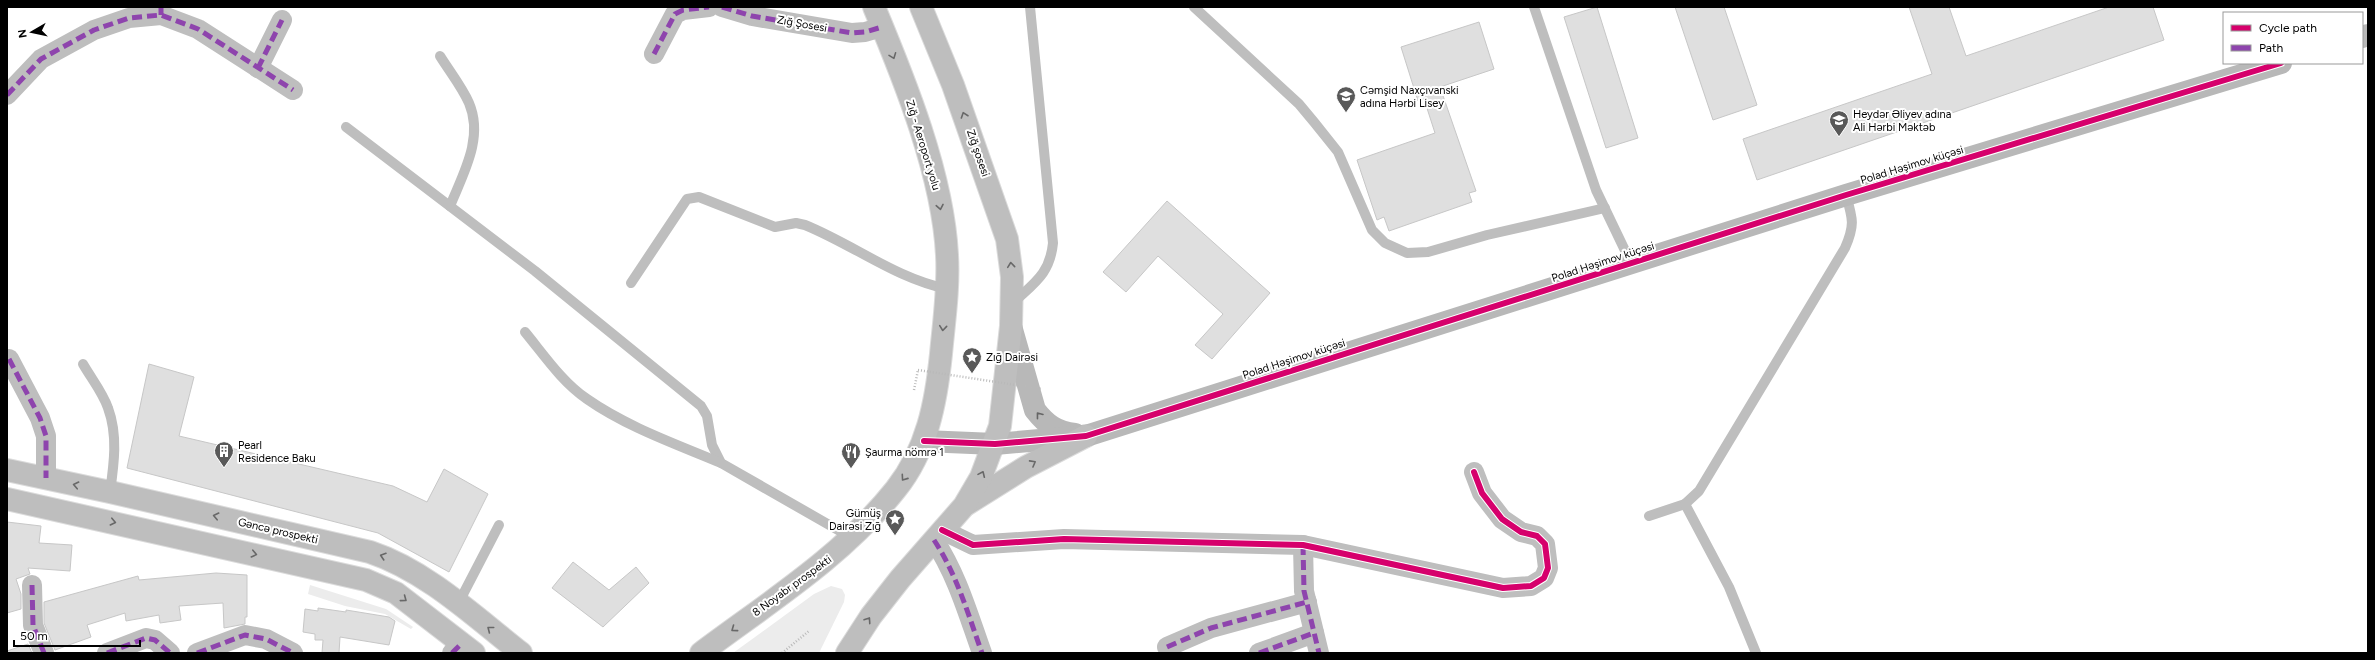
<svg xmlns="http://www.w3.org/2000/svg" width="2375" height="660" font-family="Figtree,sans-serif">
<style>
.green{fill:#ececec}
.building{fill:#dfdfdf;stroke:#c7c7c7}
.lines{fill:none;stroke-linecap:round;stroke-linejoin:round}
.primary-casing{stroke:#dbdbdb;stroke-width:24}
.highway-casing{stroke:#dbdbdb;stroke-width:24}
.path{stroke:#b9b9b9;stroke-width:2.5;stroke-dasharray:1 2;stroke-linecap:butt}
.lane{stroke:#bebebe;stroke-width:10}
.street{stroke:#bebebe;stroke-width:20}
.secondary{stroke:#b8b8b8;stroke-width:22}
.primary{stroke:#bebebe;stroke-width:22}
.highway{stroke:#bebebe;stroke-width:22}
.path-bridge{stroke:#b9b9b9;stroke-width:2.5;stroke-dasharray:1 2;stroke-linecap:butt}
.quiet{stroke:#8e44ad;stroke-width:5;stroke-dasharray:10 5;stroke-linecap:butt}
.cycleway-casing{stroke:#fff;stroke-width:8}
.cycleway{stroke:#d6006c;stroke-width:6}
.oneway{stroke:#686868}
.oneway2{stroke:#656565}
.labels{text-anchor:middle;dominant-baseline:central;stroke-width:4;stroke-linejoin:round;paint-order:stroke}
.street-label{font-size:11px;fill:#000;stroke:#fff}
.poi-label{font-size:11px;fill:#000;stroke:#fff;text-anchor:start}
</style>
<rect width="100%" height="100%" fill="#fff"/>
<!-- green -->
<g class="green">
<polygon points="310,585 386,609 413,627 411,629 385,614 345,606 308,594"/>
<polygon points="831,586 842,589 845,595 844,602 819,653 733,653 814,594"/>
</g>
<!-- building -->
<g class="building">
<polygon points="1597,7 1638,138 1606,148 1564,17"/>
<polygon points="1675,7 1724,7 1757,105 1713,120"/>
<polygon points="1909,7 1949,7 1966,56 2109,7 2153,7 2164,40 1757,180 1743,139 1932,74"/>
<polygon points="1479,22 1494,69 1440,87 1476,191 1469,193 1472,202 1389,231 1384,217 1377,220 1357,160 1435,133 1424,99 1418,101 1401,47"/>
<polygon points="1167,201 1270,293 1212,359 1195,345 1223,314 1158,256 1126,292 1103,272"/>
<polygon points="149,364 194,377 179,436 393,486 427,502 444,469 488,494 449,572 378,533 127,468"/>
<polygon points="7,522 41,526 39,543 72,545 70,571 28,568 30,574 16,579 21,594 21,609 7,613"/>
<polygon points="573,562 609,590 636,567 649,583 603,627 552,588"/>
<polygon points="216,573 247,575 247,617 245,617 245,624 224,628 223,603 179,606 181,620 160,623 159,615 126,621 125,613 87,625 91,637 55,650 44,623 44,602 138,576 139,580"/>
<polygon points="318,608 346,612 346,610 389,617 395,621 389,645 340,637 339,653 322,653 323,640 315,640 315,634 303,632 305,609 318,611"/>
<polygon points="28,644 32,653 7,653 7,651"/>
</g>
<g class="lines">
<!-- primary casing -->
<g class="primary-casing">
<g id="primary">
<path d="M 7,470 L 110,492 L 370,552 C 427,571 475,617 521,653"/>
<polyline points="7,499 366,580 396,593 474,653"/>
</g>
</g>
<!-- highway casing -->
<g class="highway-casing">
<g id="highway">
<polyline points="967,504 1026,467 1086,436"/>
<path d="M 701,653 C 769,602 842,557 896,489 C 927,450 936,403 941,354 C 944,321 949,288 947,255 C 943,175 905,81 874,7"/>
<polyline points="847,653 871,616 900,579 964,506 981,477 1000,426 1011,326 1012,277 1007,239 953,85 921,7"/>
</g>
</g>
<!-- path -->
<g class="path">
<polyline points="914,390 918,370"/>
<polyline points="782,653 809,631"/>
</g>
<!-- lane -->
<g class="lane">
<polyline points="1194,7 1299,104 1314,122 1338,152 1372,230 1385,243 1407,253 1428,252 1487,235 1605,208"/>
<polyline points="1534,7 1596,190 1631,263"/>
<path d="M 440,56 C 450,72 462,87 469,103 C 484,138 463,174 450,206"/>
<polyline points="346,127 535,271 701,406 707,416 712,445 721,463 852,538"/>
<path d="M 631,283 L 687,199 L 699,197 L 775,227 L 796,223 L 805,225 C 854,245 895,278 947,289"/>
<path d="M 1013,303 C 1034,283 1050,274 1053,243 L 1030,7"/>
<path d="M 525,332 C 544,355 562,382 587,399 C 627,427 676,444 721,463"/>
<path d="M 83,364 C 91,378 103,393 108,408 C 118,435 114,464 110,492"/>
<polyline points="1649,516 1685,504"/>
<polyline points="458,604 499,525"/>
<path d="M 1756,653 L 1729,587 L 1685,504 L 1699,491 L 1845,248 C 1855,225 1853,219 1846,195"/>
</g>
<!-- street -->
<g class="street">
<polyline points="722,7 752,16 852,33 865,32 882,27"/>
<polyline points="654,54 675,14 683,10 709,7"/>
<polyline points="258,68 282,20"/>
<polyline points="7,95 41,59 94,30 129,18 161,15 198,29 293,90"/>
<polyline points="9,359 40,418 46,436 46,478"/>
<polyline points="942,530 973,545 1064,539 1303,545 1503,588 1531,586 1544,578 1548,568 1545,544 1537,536 1521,532 1502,519 1482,493 1474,472"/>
<path d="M 934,540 C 957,575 968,614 982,653"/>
<polyline points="1303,545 1304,591 1319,653"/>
<polyline points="32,585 33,625 44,653"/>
<polyline points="1167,647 1211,628 1307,602"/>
<polyline points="107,653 146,638 155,640 170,653"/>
<polyline points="197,653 245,635 266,639 293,653"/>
<polyline points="452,653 462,643"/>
<polyline points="1259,653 1314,633"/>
</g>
<!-- secondary -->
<g class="secondary">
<polyline points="2362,37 2368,35"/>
<path d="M 1011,326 L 1035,410 C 1046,424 1056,432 1075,434"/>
<polyline points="924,441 995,444 1086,436 1846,195 2281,63"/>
</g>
<!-- primary -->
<use href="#primary" class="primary"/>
<!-- highway -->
<use href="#highway" class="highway"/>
<!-- path-bridge -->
<polyline class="path-bridge" points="918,370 1042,389"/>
<!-- quiet -->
<g class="quiet">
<polyline points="722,7 752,16 852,33 865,32 882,27"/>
<polyline points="161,15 161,7"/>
<polyline points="654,54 675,14 683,10 709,7"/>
<polyline points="258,68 282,20"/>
<polyline points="7,95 41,59 94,30 129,18 161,15 198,29 293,90"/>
<polyline points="9,359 40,418 46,436 46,478"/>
<path d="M 934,540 C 957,575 968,614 982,653"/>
<polyline points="1303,545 1304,591 1319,653"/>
<polyline points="32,585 33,625 44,653"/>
<polyline points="1167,647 1211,628 1307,602"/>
<polyline points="107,653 146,638 155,640 170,653"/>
<polyline points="197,653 245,635 266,639 293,653"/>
<polyline points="452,653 462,643"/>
<polyline points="1259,653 1314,633"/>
</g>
<!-- cycleway casing -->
<g class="cycleway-casing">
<g id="cycleway">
<polyline points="924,441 995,444 1086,436 1846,195 2281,63"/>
<polyline points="942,530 973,545 1064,539 1303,545 1503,588 1531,586 1544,578 1548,568 1545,544 1537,536 1521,532 1502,519 1482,493 1474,472"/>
</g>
</g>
<!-- cycleway -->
<use href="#cycleway" class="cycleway"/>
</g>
<!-- one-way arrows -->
<defs><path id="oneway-chevron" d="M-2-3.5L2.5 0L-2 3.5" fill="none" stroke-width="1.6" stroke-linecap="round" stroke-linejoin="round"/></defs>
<g class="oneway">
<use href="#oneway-chevron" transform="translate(893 56) rotate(69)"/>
<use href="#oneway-chevron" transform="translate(964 115) rotate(-109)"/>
<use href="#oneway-chevron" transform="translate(940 207) rotate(79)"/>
<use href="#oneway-chevron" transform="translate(1011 265) rotate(-96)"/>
<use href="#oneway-chevron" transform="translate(943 328) rotate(96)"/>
<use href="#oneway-chevron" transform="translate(1033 463) rotate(-29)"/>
<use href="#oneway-chevron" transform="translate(982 474) rotate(-66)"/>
<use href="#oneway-chevron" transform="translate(904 478) rotate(125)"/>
<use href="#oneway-chevron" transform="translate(76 485) rotate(-168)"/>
<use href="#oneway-chevron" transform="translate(216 516) rotate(-167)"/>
<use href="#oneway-chevron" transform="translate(113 522) rotate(13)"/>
<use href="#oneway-chevron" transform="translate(254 554) rotate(13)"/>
<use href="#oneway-chevron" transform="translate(383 556) rotate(-162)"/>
<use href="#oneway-chevron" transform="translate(404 599) rotate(37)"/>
<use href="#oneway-chevron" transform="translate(868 620) rotate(-56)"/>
<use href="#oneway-chevron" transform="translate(490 629) rotate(-142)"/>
<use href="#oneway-chevron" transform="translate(734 629) rotate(144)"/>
</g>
<use class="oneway2" href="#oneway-chevron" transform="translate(1039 415) rotate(-128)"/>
<!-- icons -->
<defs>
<g id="school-pin" transform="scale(1)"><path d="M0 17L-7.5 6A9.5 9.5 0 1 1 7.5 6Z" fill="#595959" stroke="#fff"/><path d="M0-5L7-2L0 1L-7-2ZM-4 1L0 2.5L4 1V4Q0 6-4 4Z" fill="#fff"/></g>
<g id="university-pin" transform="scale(1)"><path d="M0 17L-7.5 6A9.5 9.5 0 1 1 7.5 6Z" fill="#595959" stroke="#fff"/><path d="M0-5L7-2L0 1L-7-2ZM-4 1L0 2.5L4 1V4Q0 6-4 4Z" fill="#fff"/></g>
<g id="sight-pin" transform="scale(1)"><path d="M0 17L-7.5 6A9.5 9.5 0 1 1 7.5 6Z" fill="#595959" stroke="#fff"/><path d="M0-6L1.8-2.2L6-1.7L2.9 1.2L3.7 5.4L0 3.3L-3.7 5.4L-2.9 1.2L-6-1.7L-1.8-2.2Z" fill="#fff"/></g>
<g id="building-pin" transform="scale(1)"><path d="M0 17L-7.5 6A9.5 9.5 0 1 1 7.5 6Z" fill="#595959" stroke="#fff"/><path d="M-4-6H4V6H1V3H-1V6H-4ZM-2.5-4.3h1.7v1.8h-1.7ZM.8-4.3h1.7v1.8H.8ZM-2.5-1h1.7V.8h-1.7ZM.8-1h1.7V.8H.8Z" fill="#fff"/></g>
<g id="restaurant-pin" transform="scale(1)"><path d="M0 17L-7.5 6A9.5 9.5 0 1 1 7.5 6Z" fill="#595959" stroke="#fff"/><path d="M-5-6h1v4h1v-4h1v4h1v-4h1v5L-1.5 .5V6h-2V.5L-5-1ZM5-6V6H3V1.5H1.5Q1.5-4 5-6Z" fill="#fff"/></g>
</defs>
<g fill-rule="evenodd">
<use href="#school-pin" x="1346" y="96"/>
<use href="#university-pin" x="1839" y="120"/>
<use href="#sight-pin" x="972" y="357"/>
<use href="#building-pin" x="224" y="451"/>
<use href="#restaurant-pin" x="851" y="452"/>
<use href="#sight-pin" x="895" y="519"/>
</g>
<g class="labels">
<!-- street labels -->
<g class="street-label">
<text transform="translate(802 24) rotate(10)">Zığ Şosesi</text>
<text transform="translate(923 145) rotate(73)">Zığ - Aeroport yolu</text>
<text transform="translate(978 153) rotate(71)">Zığ şosesi</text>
<text transform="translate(1912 165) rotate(-17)">Polad Həşimov küçəsi</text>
<text transform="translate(1603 262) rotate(-18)">Polad Həşimov küçəsi</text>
<text transform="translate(1294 359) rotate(-18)">Polad Həşimov küçəsi</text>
<text transform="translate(278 531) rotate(13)">Gəncə prospekti</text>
<text transform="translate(792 586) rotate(-36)">8 Noyabr prospekti</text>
</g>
<!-- poi labels -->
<g class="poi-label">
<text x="1360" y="90">Cəmşid Naxçıvanski<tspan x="1360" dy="13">adına Hərbi Lisey</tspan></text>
<text x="1853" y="114">Heydər Əliyev adına<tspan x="1853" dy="13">Ali Hərbi Məktəb</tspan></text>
<text x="986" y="357">Zığ Dairəsi</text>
<text x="238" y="445">Pearl<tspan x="238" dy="13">Residence Baku</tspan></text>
<text x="865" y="452">Şaurma nömrә 1</text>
<text x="881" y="513" text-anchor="end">Gümüş<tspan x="881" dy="13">Dairəsi Zığ</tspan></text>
</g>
</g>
<!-- border -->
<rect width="2375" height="660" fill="none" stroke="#000000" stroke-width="16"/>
<!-- legend -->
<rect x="2223" y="12" width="140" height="52" fill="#ffffff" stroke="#999999"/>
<rect x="2231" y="25" width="20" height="6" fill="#d6006c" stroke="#999999"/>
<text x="2259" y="32" font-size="12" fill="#000000">Cycle path</text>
<rect x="2231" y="45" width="20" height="6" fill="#8e44ad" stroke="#999999"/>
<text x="2259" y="52" font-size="12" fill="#000000">Path</text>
<!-- north arrow -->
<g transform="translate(32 32) rotate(261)" stroke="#ffffff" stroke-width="3" paint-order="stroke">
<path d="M0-3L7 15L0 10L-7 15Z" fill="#000000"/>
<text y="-6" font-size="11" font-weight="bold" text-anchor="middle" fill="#000000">N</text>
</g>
<!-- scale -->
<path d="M14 640v6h126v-6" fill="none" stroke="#000000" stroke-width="2"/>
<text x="20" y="640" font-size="12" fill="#000000" stroke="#ffffff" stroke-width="3" paint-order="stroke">50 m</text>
</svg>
